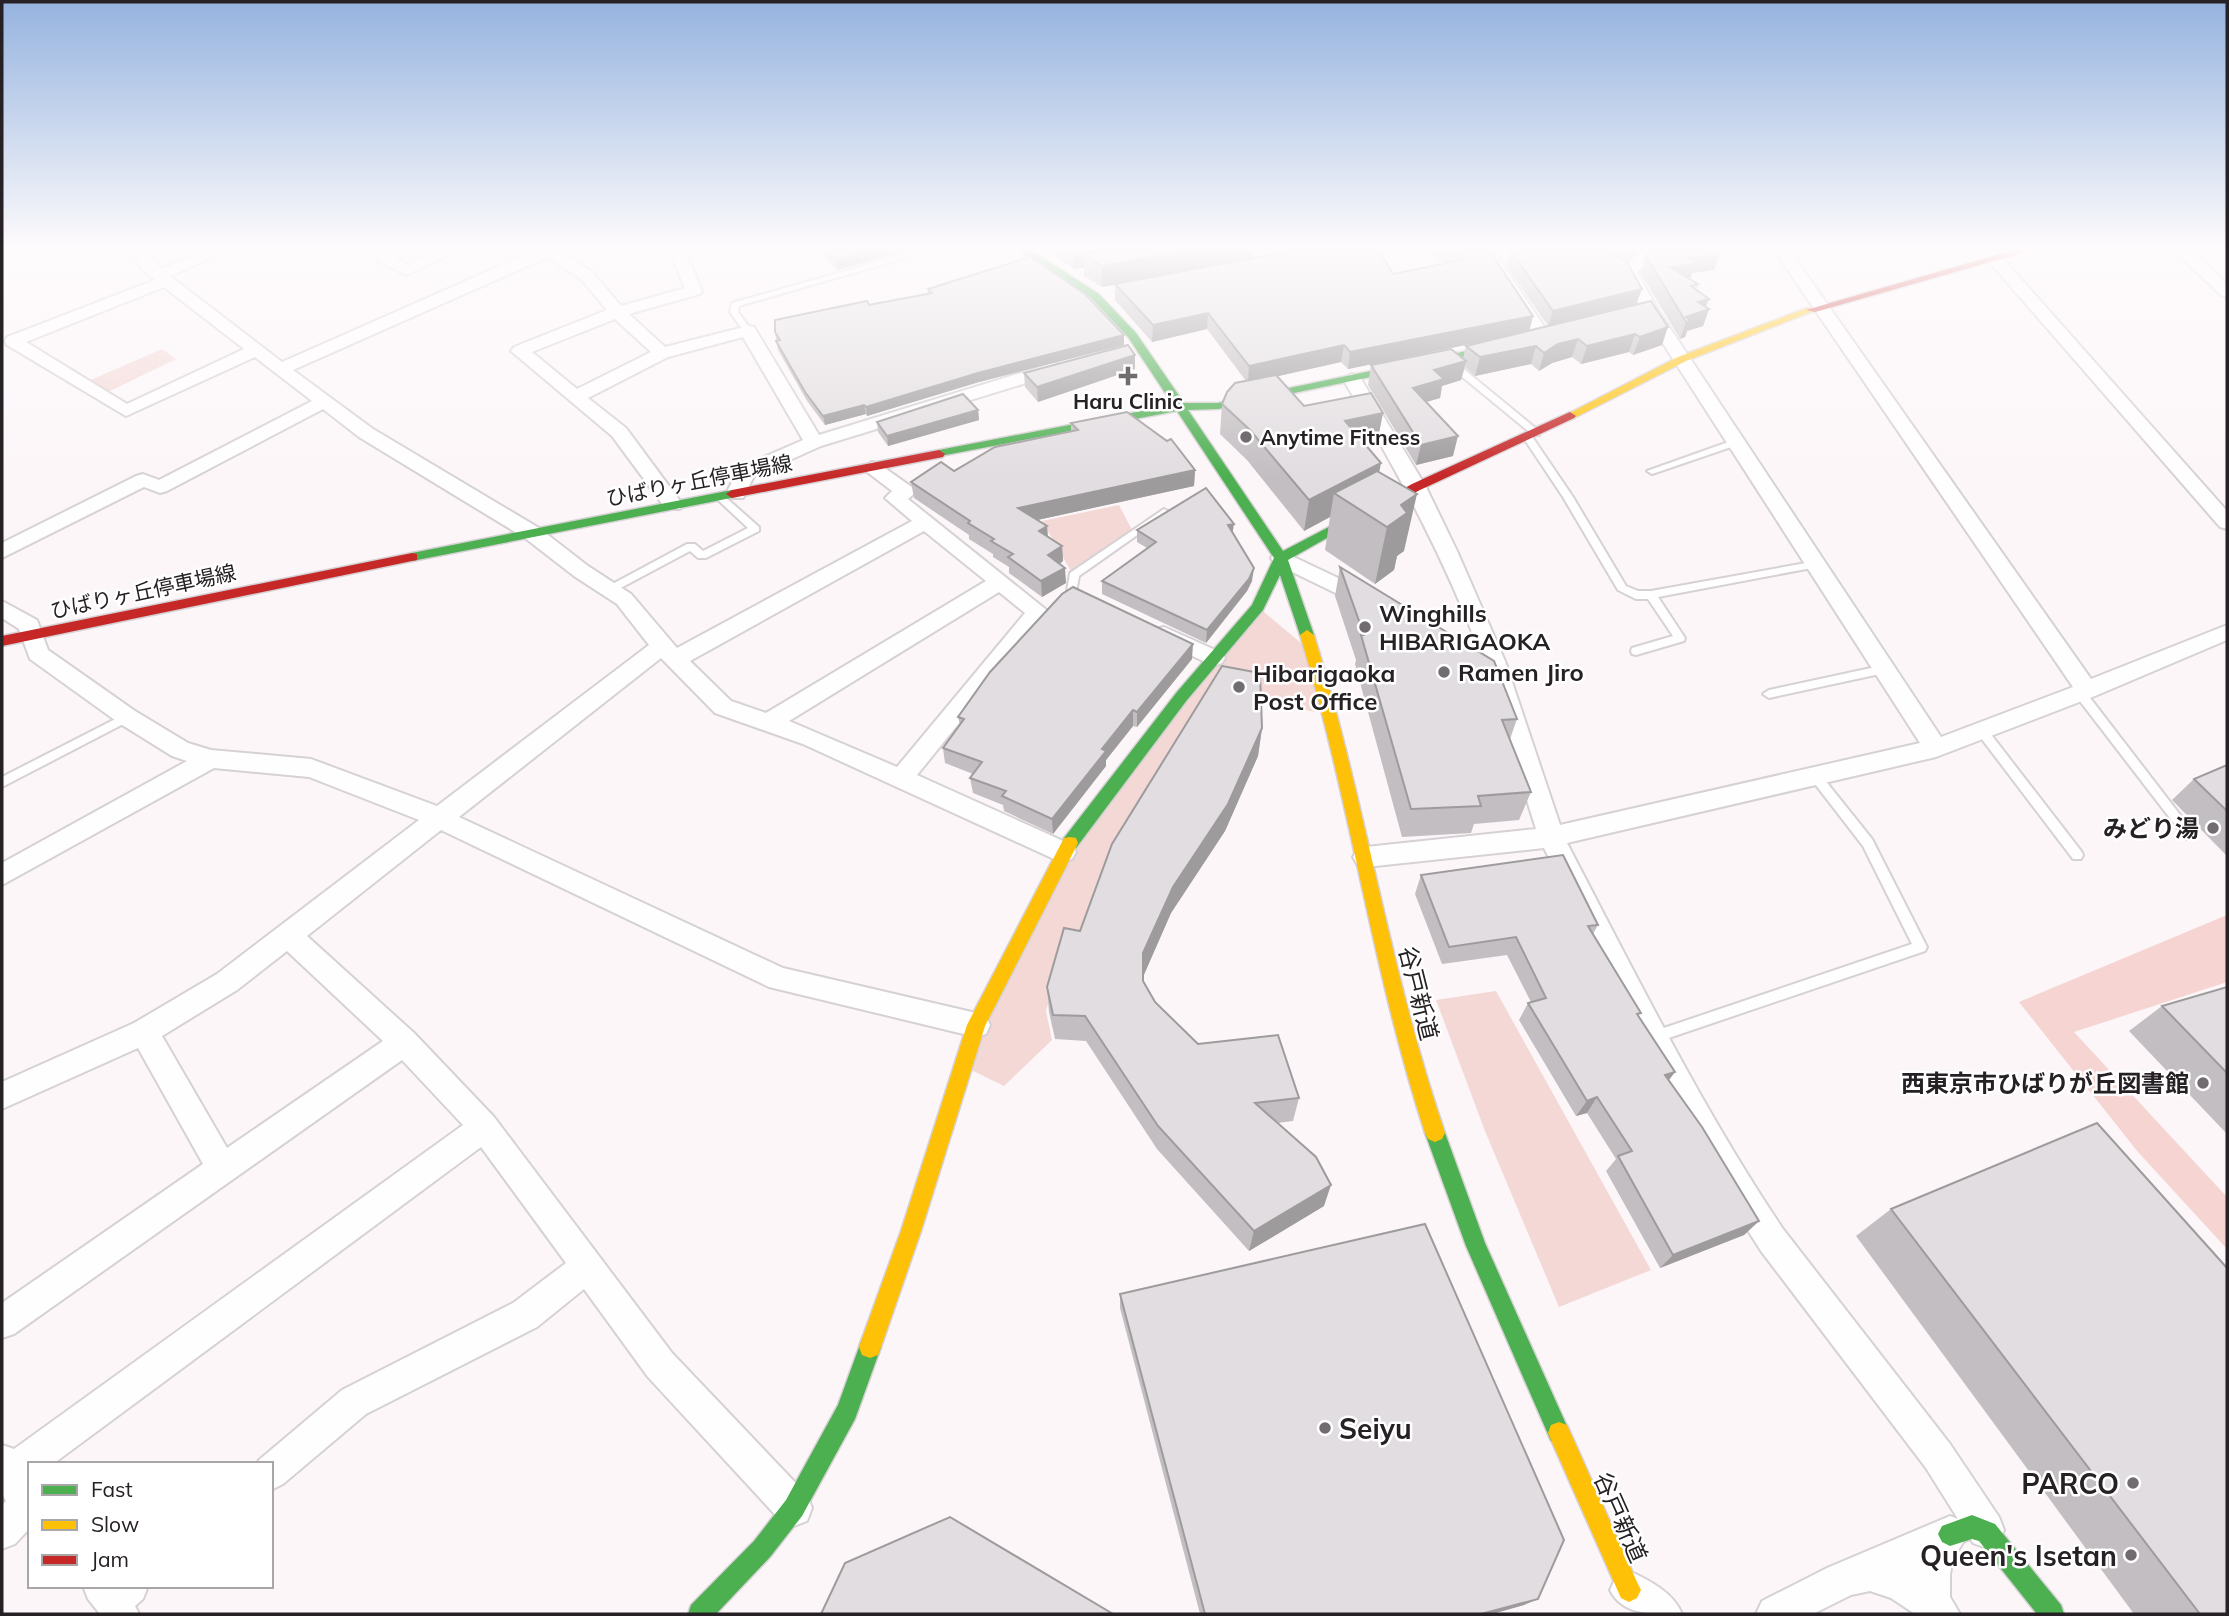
<svg xmlns="http://www.w3.org/2000/svg" width="2229" height="1616" font-family="Mulish,'Noto Sans JP',sans-serif">
<style>
.green{fill:#f3d8d5}
.forest{fill:#f5d4d1}
.lines{fill:none;stroke-linecap:round;stroke-linejoin:round}
.lane-casing{stroke:#d6d1d4;stroke-width:4}
.street-casing{stroke:#d6d1d4;stroke-width:4}
.fast-casing{stroke:#d6d1d4;stroke-width:3}
.slow-casing{stroke:#d6d1d4;stroke-width:3}
.jam-casing{stroke:#d6d1d4;stroke-width:3}
.lane{fill:#fffefe;fill-rule:evenodd}
.street{fill:#fffefe;fill-rule:evenodd}
.fast{fill:#4caf50;fill-rule:evenodd}
.slow{fill:#ffc107;fill-rule:evenodd}
.jam{fill:#c62828;fill-rule:evenodd}
.wall{fill:#c2bec1}
.shaded-wall{fill:#9e9b9d}
.building{fill:#e1dde0;stroke:#9e9b9d;stroke-width:2}
.poi-dot{fill:#716c6f;stroke:#fff;stroke-width:2.5}
.labels{text-anchor:middle;dominant-baseline:central;stroke-width:5;stroke-linejoin:round;paint-order:stroke}
.far-poi-label{font-size:21px;font-weight:bold;fill:#262124;stroke:#fff}
.far-street-label{font-size:21px;fill:#262124;stroke:#fff}
.poi-label{font-size:24px;font-weight:bold;fill:#262124;stroke:#fff;text-anchor:start}
.street-label{font-size:24px;fill:#262124;stroke:#fff}
.near-poi-label{font-size:28px;font-weight:bold;fill:#262124;stroke:#fff;text-anchor:end}
</style>
<rect width="100%" height="100%" fill="#fcf6f9"/>
<!-- green -->
<g class="green">
<polygon points="162,349 176,359 104,394 86,382"/>
<polygon points="1119,505 1133,532 1072,573 1042,521"/>
<polygon points="1258,607 1314,654 1330,715 1215,691 1079,953 1063,951 1046,1011 1052,1040 1004,1086 963,1066 1063,852"/>
<polygon points="1496,991 1651,1270 1559,1307 1485,1131 1436,1000"/>
</g>
<!-- forest -->
<polygon class="forest" points="2227,915 2227,982 2074,1032 2227,1197 2227,1249 2138,1152 2019,1002"/>
<g class="lines">
<!-- lane casing -->
<g class="lane-casing">
<g id="lane">
<polygon points="919,250 933,250 739,306 738,312 752,331 751,333 745,333 730,312 732,303"/>
<polygon points="1449,362 1455,362 1539,431 1539,435 1533,435 1449,366"/>
<polygon points="1528,434 1531,435 1573,497 1626,586 1638,591 1651,591 1817,561 1822,564 1817,567 1658,597 1685,638 1684,641 1636,655 1632,654 1631,651 1632,648 1673,636 1648,599 1636,599 1618,590 1563,497 1523,437"/>
<polygon points="1737,439 1742,442 1740,444 1655,473 1652,474 1647,471"/>
<polygon points="720,494 723,495 759,527 759,531 706,558 698,558 690,551 613,592 605,592 604,590 605,588 687,544 695,544 703,551 748,528 717,499 715,497"/>
<polygon points="1164,509 1169,512 1167,514 1079,576 1076,593 1068,593 1067,591 1070,573"/>
<polygon points="1885,665 1891,669 1889,672 1769,698 1763,694 1769,690"/>
<polygon points="2080,689 2084,690 2194,833 2196,836 2194,839 2186,839 2076,696 2074,693"/>
<polygon points="127,713 133,717 131,720 2,787 2,777"/>
<polygon points="1982,727 1986,728 2081,851 2083,855 2081,859 2073,859 1978,734 1976,731"/>
<polygon points="1816,772 1820,774 1872,839 1927,947 1925,951 1654,1043 1649,1041 1647,1037 1649,1033 1912,944 1863,846 1812,780 1810,777"/>
</g>
</g>
<!-- street casing -->
<g class="street-casing">
<g id="street">
<path d="M 131,250 L 146,250 L 161,269 L 207,250 L 229,250 L 170,276 L 282,362 L 536,250 L 559,250 L 593,273 L 621,306 L 685,288 L 669,250 L 685,250 L 702,291 L 700,294 L 629,314 L 665,347 L 748,326 L 754,327 L 819,435 L 1050,364 L 1056,363 L 1065,368 L 1062,372 L 821,446 L 754,476 L 743,498 L 729,498 L 726,494 L 739,468 L 803,440 L 743,337 L 668,357 L 588,398 L 626,428 L 683,505 L 680,509 L 666,509 L 612,436 L 511,351 L 514,347 L 607,310 L 581,279 L 548,257 L 293,370 L 373,429 L 539,528 L 588,566 L 631,594 L 677,648 L 912,521 L 885,498 L 892,491 L 862,468 L 872,462 L 879,464 L 913,488 L 916,492 L 908,499 L 1049,612 L 917,775 L 1072,845 L 1076,852 L 1072,859 L 1063,862 L 1054,859 L 803,744 L 715,713 L 661,658 L 459,817 L 783,968 L 976,1013 L 986,1016 L 990,1025 L 986,1034 L 976,1037 L 769,987 L 441,830 L 307,936 L 414,1033 L 494,1117 L 672,1353 L 807,1495 L 812,1508 L 807,1521 L 794,1526 L 781,1521 L 648,1377 L 584,1289 L 537,1327 L 366,1414 L 283,1484 L 271,1490 L 271,1464 L 257,1464 L 259,1460 L 342,1390 L 513,1303 L 566,1263 L 481,1147 L 53,1464 L 30,1464 L 30,1528 L 15,1544 L 2,1549 L 2,1505 L 6,1501 L 2,1494 L 2,1445 L 14,1449 L 463,1125 L 402,1060 L 14,1334 L 2,1338 L 2,1303 L 203,1164 L 138,1048 L 2,1109 L 2,1082 L 134,1023 L 217,974 L 419,820 L 309,777 L 214,768 L 2,885 L 2,863 L 187,761 L 172,756 L 119,723 L 30,659 L 19,629 L 2,618 L 2,601 L 37,620 L 48,650 L 135,711 L 188,743 L 211,750 L 311,759 L 437,806 L 649,645 L 617,604 L 574,576 L 525,538 L 359,437 L 323,409 L 167,491 L 160,493 L 144,487 L 2,558 L 2,543 L 136,476 L 143,474 L 159,480 L 312,401 L 255,357 L 126,416 L 7,345 L 5,341 L 7,337 L 155,280 L 143,270 ZM 164,287 L 244,349 L 127,404 L 26,342 ZM 615,319 L 651,352 L 577,389 L 532,352 ZM 924,531 L 986,581 L 766,713 L 731,701 L 690,661 ZM 999,592 L 1025,613 L 897,767 L 789,721 ZM 287,951 L 383,1041 L 227,1148 L 162,1036 L 237,990 Z"/>
<polygon points="387,250 407,250 396,258 407,264 439,250 460,250 406,275 378,261 376,258"/>
<polygon points="1478,250 1493,250 1551,337 1549,341 1537,341"/>
<path d="M 1643,250 L 1660,250 L 1637,272 L 1658,310 L 1941,737 L 2073,687 L 1774,250 L 1789,250 L 2091,679 L 2227,625 L 2227,640 L 2095,696 L 1936,757 L 1567,843 C 1635,973 1701,1107 1783,1229 L 1950,1444 L 1999,1517 L 2004,1530 L 1999,1543 L 1986,1548 L 1973,1543 L 1968,1534 L 1953,1559 L 1950,1574 L 1950,1597 L 1960,1614 L 1915,1614 L 1891,1598 L 1870,1591 L 1851,1595 L 1813,1614 L 1756,1614 L 1762,1601 L 1827,1568 L 1950,1516 L 1958,1519 L 1926,1468 L 1761,1251 C 1678,1123 1613,984 1544,848 L 1366,867 L 1357,864 L 1353,857 L 1357,850 L 1366,847 L 1536,829 C 1518,773 1503,716 1483,661 C 1446,560 1397,471 1343,379 L 1352,374 L 1361,379 L 1426,487 L 1457,551 L 1505,661 L 1560,825 L 1920,743 L 1646,317 L 1637,320 L 1629,315 L 1641,308 L 1621,271 Z"/>
<polygon points="1979,250 1995,250 2227,511 2227,529 2220,527"/>
<polygon points="2174,250 2191,250 2227,284 2227,297 2221,295"/>
<polygon points="1281,551 1372,594 1376,599 1372,604 1358,604 1274,563 1271,558 1274,553"/>
<polygon points="1164,627 1222,653 1225,658 1222,663 1214,666 1156,639 1153,634 1156,629"/>
<path d="M 1629,1571 C 1649,1580 1674,1593 1682,1614 C 1653,1614 1623,1616 1610,1590 L 1616,1577 Z"/>
<polygon points="83,1586 148,1586 143,1599 135,1606 139,1614 100,1614 88,1599"/>
</g>
</g>
<!-- fast casing -->
<g class="fast-casing">
<g id="fast">
<polygon points="1018,250 1031,250 1099,294 1136,333 1184,403 1218,403 1500,344 1505,347 1500,350 1218,409 1188,410 1283,551 1346,518 1351,517 1357,521 1288,560 1314,635 1312,638 1302,638 1300,635 1280,575 1263,610 1187,700 1076,848 1064,848 1062,843 1064,838 1177,692 1252,605 1274,558 1177,411 935,457 933,454 939,450 1173,405 1128,337 1091,298"/>
<polygon points="732,490 736,491 736,497 412,561 405,557 412,553"/>
<polygon points="1435,1124 1442,1127 1445,1133 1485,1243 1570,1433 1567,1441 1559,1444 1551,1441 1466,1246 1425,1133 1428,1127"/>
<polygon points="870,1336 878,1339 881,1347 855,1419 802,1516 770,1557 716,1614 688,1614 691,1605 754,1541 786,1500 838,1405 862,1339"/>
<polygon points="1972,1515 1995,1524 2061,1605 2064,1614 2037,1614 1979,1541 1972,1539 1950,1546 1942,1542 1938,1534 1942,1526"/>
</g>
</g>
<!-- slow casing -->
<g class="slow-casing">
<g id="slow">
<polygon points="1807,308 1816,310 1686,361 1574,418 1570,420 1564,416 1678,357"/>
<path d="M 1307,630 L 1314,635 C 1365,799 1389,970 1445,1133 L 1442,1139 L 1435,1142 L 1428,1139 L 1425,1133 C 1372,970 1350,799 1300,635 Z"/>
<polygon points="1070,837 1076,838 1078,843 985,1026 921,1231 881,1347 878,1355 870,1358 862,1355 859,1347 901,1231 967,1025 1064,838"/>
<polygon points="1559,1422 1567,1425 1637,1582 1641,1590 1637,1598 1629,1602 1621,1598 1548,1433 1551,1425"/>
</g>
</g>
<!-- jam casing -->
<g class="jam-casing">
<g id="jam">
<polygon points="2014,250 2032,250 1815,312 1806,310"/>
<polygon points="1570,412 1576,416 1574,418 1420,490 1356,524 1351,525 1345,521 1412,484"/>
<polygon points="939,450 945,454 943,457 732,498 726,494 732,490"/>
<polygon points="412,553 417,554 417,560 2,646 2,636"/>
</g>
</g>
<!-- lane -->
<use href="#lane" class="lane"/>
<!-- street -->
<use href="#street" class="street"/>
<!-- fast -->
<use href="#fast" class="fast"/>
<!-- slow -->
<use href="#slow" class="slow"/>
<!-- jam -->
<use href="#jam" class="jam"/>
</g>
<!-- wall -->
<g class="wall">
<polygon points="818,250 910,250 837,270"/>
<polygon points="1057,250 1252,250 1252,258 1393,274 1445,264 1430,250 1489,250 1533,316 1529,331 1548,326 1507,267 1511,251 1616,256 1625,259 1615,250 1639,250 1627,261 1636,304 1662,345 1633,355 1629,352 1581,364 1572,357 1552,363 1539,371 1531,364 1475,376 1465,367 1461,380 1442,386 1440,398 1426,402 1453,456 1416,465 1368,385 1371,365 1463,358 1466,346 1500,338 1348,369 1341,362 1277,376 1304,406 1383,413 1377,443 1366,446 1379,473 1404,551 1397,556 1394,570 1375,584 1325,550 1330,517 1304,531 1247,460 1220,434 1222,404 1246,381 1207,329 1152,342 1115,300 1115,285 1102,287 1084,276 1084,267 1074,269 1057,258"/>
<polygon points="1721,251 1718,252 1714,270 1692,273 1690,279 1698,284 1696,290 1705,307 1709,309 1703,326 1687,331 1685,337 1680,339 1640,272 1646,256"/>
<polygon points="928,289 1124,345 979,382 867,416 866,414 825,425 807,401 778,350 775,332 869,305 928,294"/>
<polygon points="1135,355 1135,369 1038,402 1025,387 1024,373"/>
<polygon points="978,410 979,420 888,446 878,432 877,422"/>
<polygon points="1071,423 1195,470 1194,486 1037,520 1047,526 1048,536 1062,546 1063,561 1060,564 1066,583 1042,597 1009,573 1009,567 993,557 993,554 969,539 969,535 914,498 911,482 954,471 1071,431"/>
<polygon points="1137,530 1233,533 1252,581 1247,591 1206,643 1102,594 1102,581 1147,548 1137,542"/>
<polygon points="1340,567 1517,719 1510,739 1531,792 1519,820 1474,824 1471,833 1402,837 1355,664 1356,660 1335,596"/>
<polygon points="1192,659 1137,727 1133,726 1106,760 1106,766 1053,834 1004,811 1003,805 973,793 970,778 973,774 945,763 943,748 960,725 958,717"/>
<polygon points="1262,728 1258,756 1225,831 1171,913 1143,977 1143,981 1155,1002 1198,1044 1299,1098 1293,1121 1277,1123 1324,1206 1249,1251 1157,1149 1086,1041 1055,1039 1049,1012 1047,987 1080,931"/>
<polygon points="2227,765 2227,856 2172,800 2194,779"/>
<polygon points="1421,875 1598,925 1593,934 1639,1017 1675,1072 1668,1080 1759,1221 1744,1235 1660,1268 1606,1171 1616,1159 1587,1113 1576,1116 1519,1020 1528,1003 1531,1002 1507,955 1442,964 1415,894"/>
<polygon points="2227,987 2227,1134 2129,1031 2162,1006"/>
<polygon points="1891,1209 2227,1614 2134,1614 1856,1236"/>
<polygon points="1120,1294 1524,1605 1492,1614 1200,1614 1120,1308"/>
</g>
<!-- shaded-wall -->
<g class="shaded-wall">
<polygon points="869,250 910,250 837,270 836,260"/>
<polygon points="1074,250 1161,250 1084,255 1084,267 1074,269"/>
<polygon points="1187,250 1252,250 1252,259 1102,287 1102,266"/>
<polygon points="1631,250 1639,250 1627,261"/>
<polygon points="1720,254 1714,270 1692,273 1690,280 1670,267 1689,258"/>
<polygon points="1642,289 1636,305 1548,327 1553,311"/>
<polygon points="1709,299 1704,311 1709,309 1703,326 1687,331 1685,337 1680,339 1686,322 1685,320 1698,302"/>
<polygon points="1208,313 1207,329 1152,342 1153,325"/>
<polygon points="1533,316 1529,332 1348,369 1350,352"/>
<polygon points="1668,327 1662,345 1633,355 1640,337"/>
<polygon points="1635,334 1629,352 1581,364 1587,346"/>
<polygon points="1124,335 1124,345 979,382 867,416 866,407 978,373"/>
<polygon points="1578,339 1572,357 1552,363 1539,371 1544,353 1558,344"/>
<polygon points="1344,345 1341,362 1248,383 1249,366"/>
<polygon points="1536,346 1531,364 1475,376 1480,357"/>
<polygon points="1135,355 1135,369 1038,402 1037,387"/>
<polygon points="1466,361 1461,380 1442,386 1440,398 1409,407 1413,388 1434,370"/>
<polygon points="864,405 866,414 825,425 823,416"/>
<polygon points="978,410 979,420 888,446 887,436"/>
<polygon points="1383,413 1377,443 1340,452 1345,421"/>
<polygon points="1458,436 1453,456 1416,465 1421,445"/>
<polygon points="1381,463 1375,494 1334,493 1330,517 1304,531 1309,500"/>
<polygon points="1195,470 1194,486 1019,524 1018,508"/>
<polygon points="1417,494 1404,551 1397,556 1394,570 1375,584 1387,527 1401,505"/>
<polygon points="1234,524 1232,536 1228,525"/>
<polygon points="1047,526 1048,542 1039,531"/>
<polygon points="1062,546 1063,561 1049,571 1048,555"/>
<polygon points="1065,568 1066,583 1042,597 1041,581"/>
<polygon points="1254,568 1252,581 1247,591 1206,643 1207,630"/>
<polygon points="1193,644 1192,659 1137,727 1137,712"/>
<polygon points="1133,710 1133,726 1106,760 1106,766 1053,834 1052,819 1102,749"/>
<polygon points="1262,728 1258,756 1225,831 1171,913 1142,979 1143,953 1173,887"/>
<polygon points="1675,1072 1663,1088 1665,1075"/>
<polygon points="1597,1097 1587,1113 1576,1116 1587,1101"/>
<polygon points="1331,1185 1324,1206 1249,1251 1254,1231"/>
<polygon points="1759,1221 1744,1235 1660,1268 1673,1255"/>
<polygon points="1538,1599 1524,1605 1492,1614 1481,1614"/>
</g>
<!-- building -->
<g class="building">
<polygon points="827,250 869,250 836,260"/>
<polygon points="1105,250 1187,250 1102,266 1084,255"/>
<polygon points="1303,250 1379,250 1393,274 1463,260 1452,250 1489,250 1533,316 1350,352 1344,345 1249,366 1208,313 1153,325 1115,284 1274,254"/>
<polygon points="1611,250 1616,256 1626,260 1642,289 1553,311 1511,251"/>
<polygon points="1652,250 1716,250 1720,254 1689,258 1696,264 1670,267 1698,284 1691,286 1709,299 1698,302 1709,309 1686,317 1691,321 1686,322 1646,256"/>
<polygon points="1030,257 1085,294 1124,335 978,373 866,407 864,405 823,416 805,392 776,341 780,340 775,332 775,320 867,301 869,305 932,293 928,289"/>
<polygon points="1651,301 1668,327 1640,337 1635,334 1587,346 1578,339 1558,344 1544,353 1536,346 1480,357 1466,346"/>
<polygon points="1128,345 1135,355 1037,387 1024,373"/>
<polygon points="1451,349 1466,361 1434,370 1444,379 1413,388 1458,436 1421,445 1371,365"/>
<polygon points="1276,375 1304,406 1371,393 1383,413 1345,421 1381,463 1309,500 1250,430 1222,404 1227,392 1235,383"/>
<polygon points="963,394 978,410 887,436 877,422"/>
<polygon points="1127,412 1167,441 1171,439 1195,470 1018,508 1047,526 1039,531 1062,546 1048,555 1065,568 1041,581 1008,557 1013,554 991,541 994,539 968,523 970,521 911,482 941,462 954,471 995,447 1078,430 1071,423"/>
<polygon points="1377,471 1417,494 1401,505 1407,513 1387,527 1334,493"/>
<polygon points="1206,488 1234,524 1228,525 1254,568 1249,579 1207,630 1102,581 1156,542 1137,530"/>
<polygon points="1340,567 1494,661 1517,719 1502,720 1531,792 1478,796 1481,806 1411,809 1361,635 1364,635"/>
<polygon points="1073,587 1193,644 1137,712 1133,710 1102,749 1106,751 1052,819 1002,796 1006,791 970,778 982,762 943,748 964,719 958,717 990,672 1062,594"/>
<polygon points="1222,666 1260,673 1262,728 1228,804 1173,887 1143,953 1143,981 1155,1002 1198,1044 1278,1035 1299,1098 1255,1103 1316,1157 1331,1185 1254,1231 1158,1126 1085,1016 1053,1015 1047,987 1064,928 1080,931 1112,844"/>
<polygon points="2227,765 2227,811 2194,779"/>
<polygon points="1563,855 1598,925 1588,926 1641,1013 1637,1014 1675,1072 1665,1075 1702,1127 1759,1221 1673,1255 1618,1156 1632,1151 1597,1097 1587,1101 1528,1003 1546,998 1516,937 1449,947 1421,875"/>
<polygon points="2227,987 2227,1073 2162,1006"/>
<polygon points="2097,1123 2227,1268 2227,1614 2200,1614 1891,1209"/>
<polygon points="1425,1224 1564,1540 1538,1599 1481,1614 1205,1614 1120,1294"/>
<polygon points="950,1517 1113,1614 821,1614 845,1563"/>
</g>
<!-- sky -->
<linearGradient id="sky" x2="0" y2="1"><stop stop-color="#95b3df"/><stop offset="0.52" stop-color="#fefbfc"/><stop offset="1" stop-color="#fefbfc" stop-opacity="0"/></linearGradient>
<rect width="2229" height="477" fill="url(#sky)"/>
<!-- markers -->
<g class="poi-dot">
<path d="M1124.5 365.5h7v7h7v7h-7v7h-7v-7h-7v-7h7z"/>
<circle cx="1246" cy="437" r="7"/>
<circle cx="1365" cy="627" r="7"/>
<circle cx="1444" cy="672" r="7"/>
<circle cx="1239" cy="687" r="7"/>
<circle cx="2213" cy="828" r="7"/>
<circle cx="2203" cy="1083" r="7"/>
<circle cx="1325" cy="1428" r="7"/>
<circle cx="2133" cy="1483" r="7"/>
<circle cx="2131" cy="1555" r="7"/>
</g>
<g class="labels">
<!-- far-poi labels -->
<g class="far-poi-label">
<text x="1128" y="401">Haru Clinic</text>
<text x="1260" y="437" text-anchor="start">Anytime Fitness</text>
</g>
<!-- far-street labels -->
<g class="far-street-label">
<text transform="translate(699 480) rotate(-11)">ひばりヶ丘停車場線</text>
<text transform="translate(143 591) rotate(-12)">ひばりヶ丘停車場線</text>
</g>
<!-- poi labels -->
<g class="poi-label">
<text x="1379" y="613">Winghills<tspan x="1379" dy="28">HIBARIGAOKA</tspan></text>
<text x="1458" y="672">Ramen Jiro</text>
<text x="1253" y="673">Hibarigaoka<tspan x="1253" dy="28">Post Office</tspan></text>
<text x="2199" y="828" text-anchor="end">みどり湯</text>
<text x="2189" y="1083" text-anchor="end">西東京市ひばりが丘図書館</text>
</g>
<!-- street labels -->
<g class="street-label">
<text transform="translate(1419 993) rotate(76)">谷戸新道</text>
<text transform="translate(1621 1517) rotate(66)">谷戸新道</text>
</g>
<!-- near-poi labels -->
<g class="near-poi-label">
<text x="1339" y="1428" text-anchor="start">Seiyu</text>
<text x="2119" y="1483">PARCO</text>
<text x="2117" y="1555">Queen's Isetan</text>
</g>
</g>
<!-- border -->
<rect width="2229" height="1616" fill="none" stroke="#262124" stroke-width="7"/>
<!-- legend -->
<rect x="28" y="1462" width="245" height="126" fill="#ffffff" stroke="#a8a6a7" stroke-width="2"/>
<rect x="42" y="1485" width="35" height="10" fill="#4caf50" stroke="#a8a6a7" stroke-width="2"/>
<text x="91" y="1497" font-size="21" fill="#262124">Fast</text>
<rect x="42" y="1520" width="35" height="10" fill="#ffc107" stroke="#a8a6a7" stroke-width="2"/>
<text x="91" y="1532" font-size="21" fill="#262124">Slow</text>
<rect x="42" y="1555" width="35" height="10" fill="#c62828" stroke="#a8a6a7" stroke-width="2"/>
<text x="91" y="1567" font-size="21" fill="#262124">Jam</text>
</svg>
